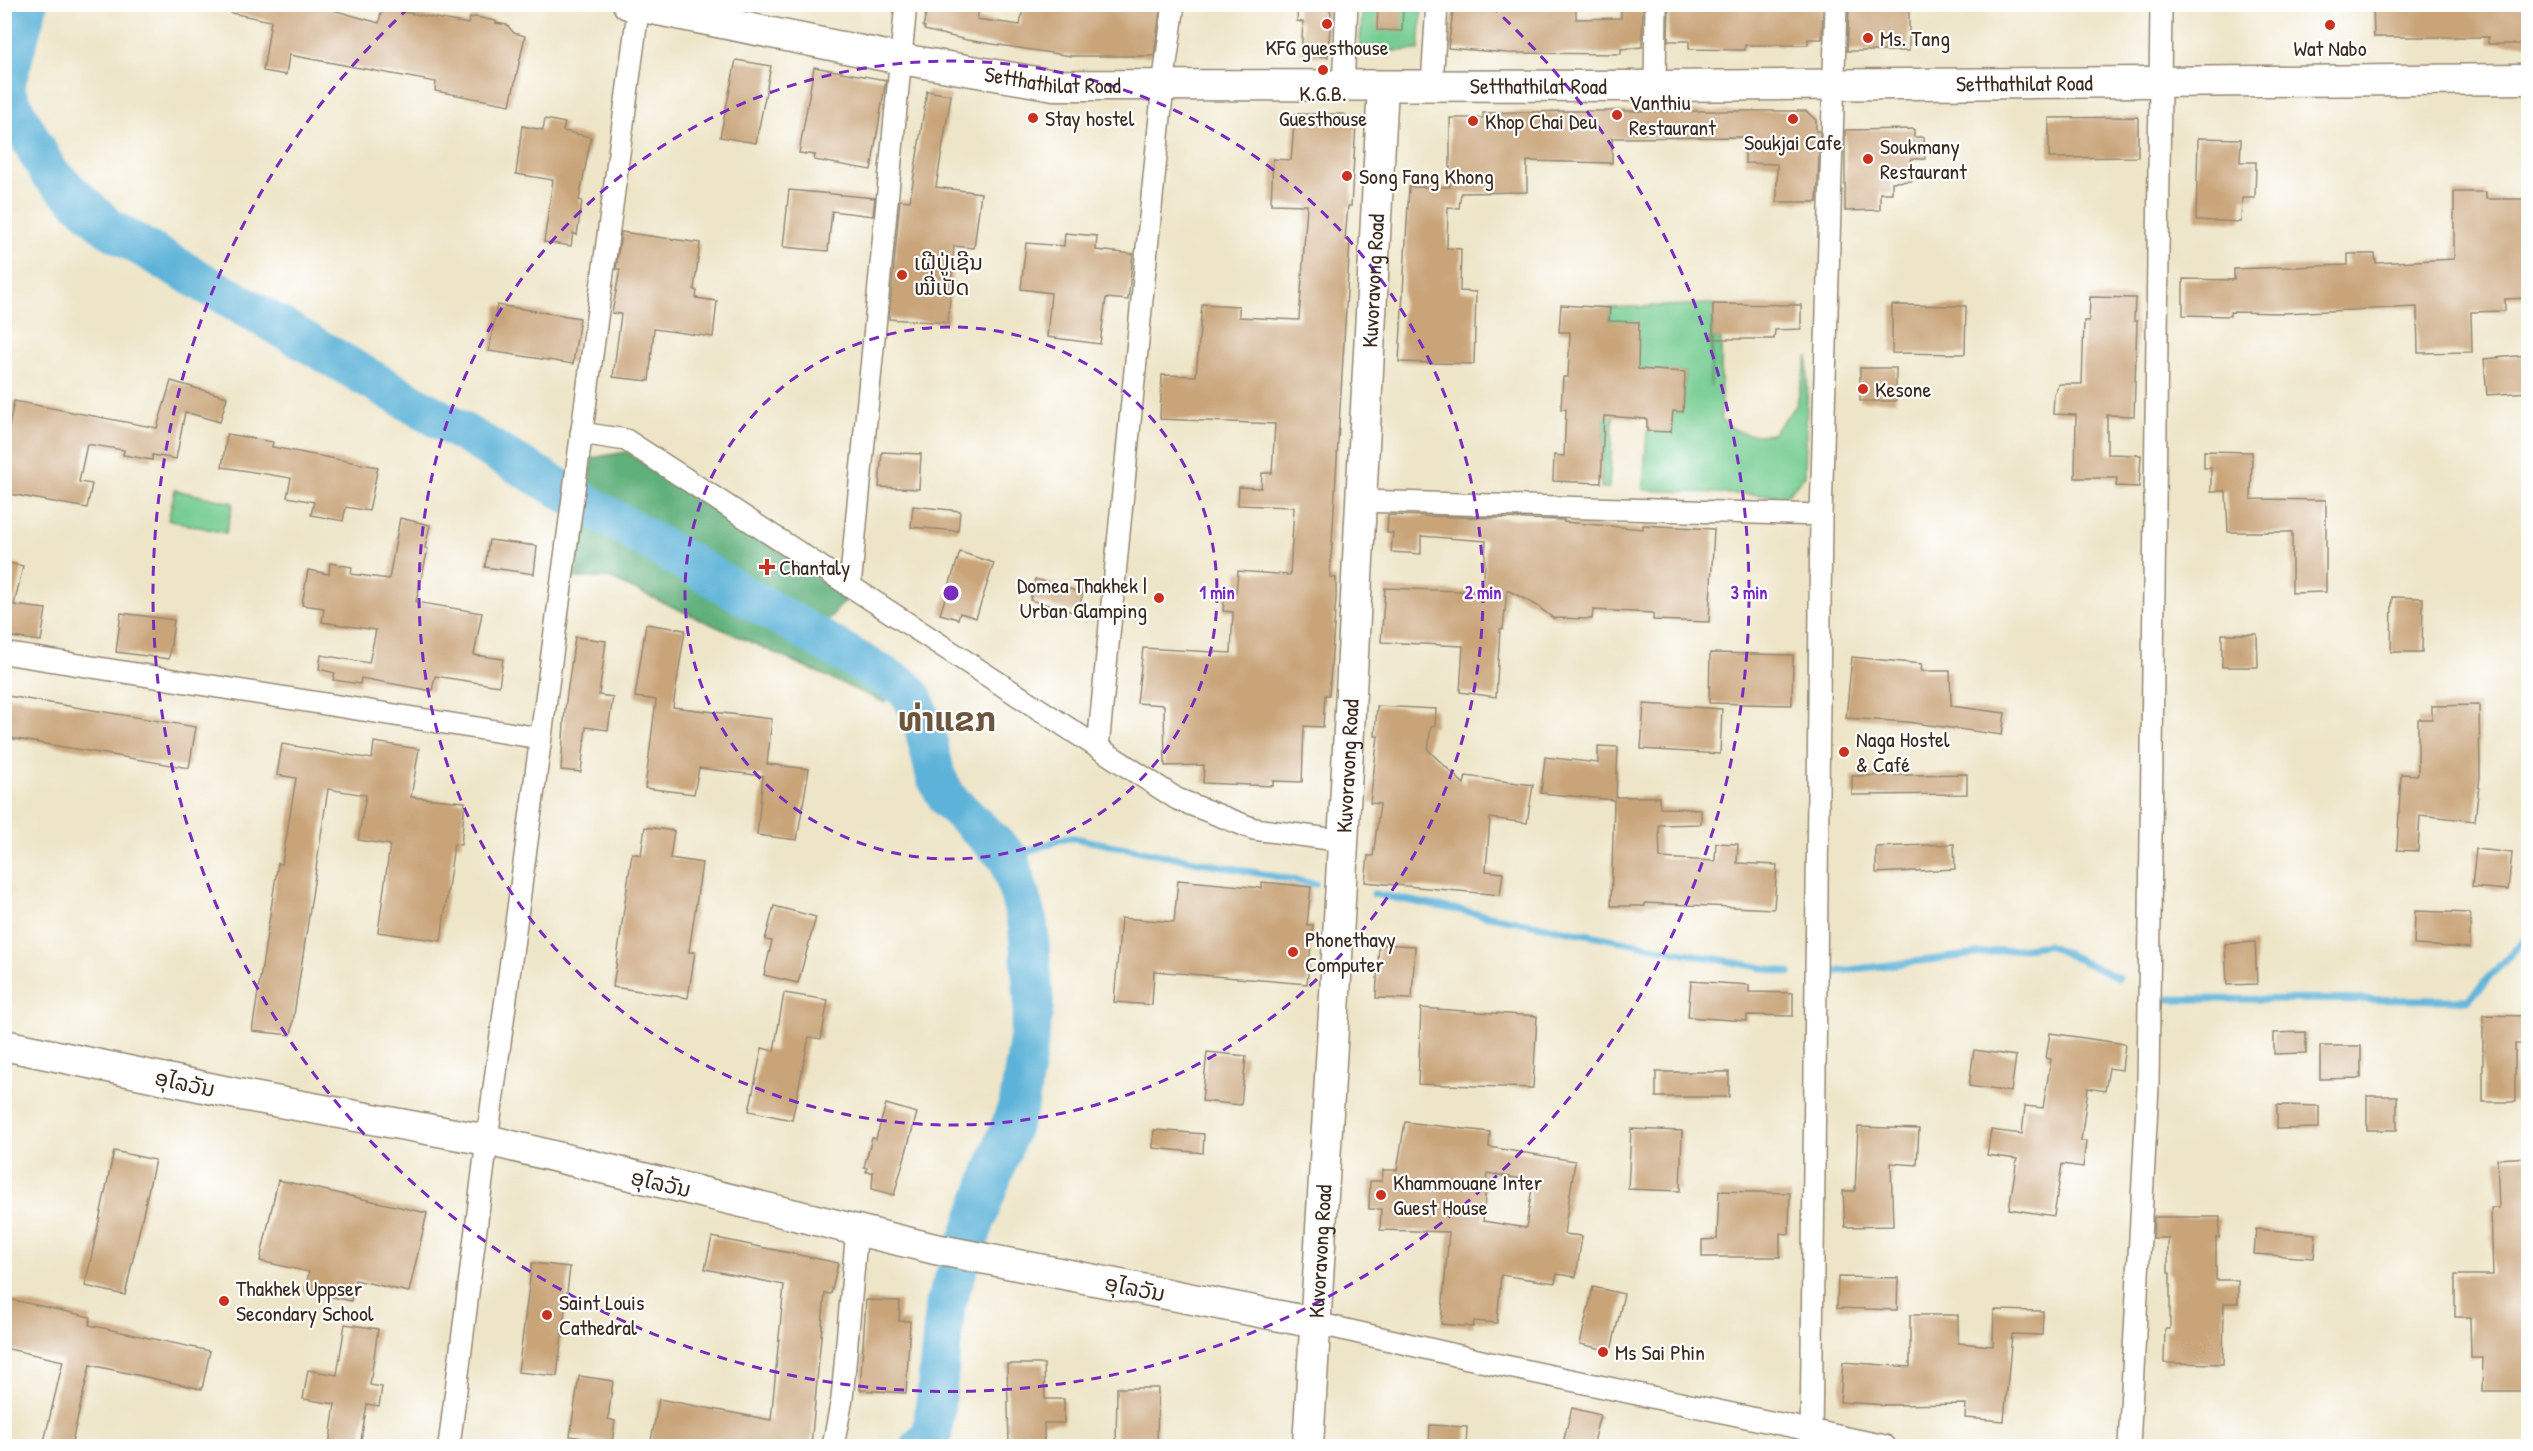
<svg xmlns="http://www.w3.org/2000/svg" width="2533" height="1451" font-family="'Patrick Hand','Noto Sans Lao',sans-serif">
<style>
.green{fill:#75cc91;stroke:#587b58;stroke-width:1.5}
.forest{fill:#60b07b;stroke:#4e6d4c;stroke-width:1.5}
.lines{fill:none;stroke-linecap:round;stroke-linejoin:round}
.stream{stroke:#5bb2d8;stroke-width:7}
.river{stroke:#5bb2d8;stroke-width:40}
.building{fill:#c9a479;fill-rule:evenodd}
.street-casing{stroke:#948873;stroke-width:24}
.secondary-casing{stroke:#948873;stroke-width:33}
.street{stroke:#fff;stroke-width:21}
.secondary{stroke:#fff;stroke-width:30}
.ring{fill:none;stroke:#7b2cbf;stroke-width:3;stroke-dasharray:10 8}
.poi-dot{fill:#c8321e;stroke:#fff;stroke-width:2}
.labels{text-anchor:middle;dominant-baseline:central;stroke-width:4.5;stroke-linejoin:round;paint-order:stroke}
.poi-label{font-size:22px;fill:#3b2a1e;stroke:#fff;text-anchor:start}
.street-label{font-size:22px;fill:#3b2a1e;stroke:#fff}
.town-label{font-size:34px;font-weight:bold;fill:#6d553e;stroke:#fff}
.centre{fill:#7b2cbf;stroke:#fff;stroke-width:3}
.ring-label{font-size:18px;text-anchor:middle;font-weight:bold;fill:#7b2cbf;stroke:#fff;stroke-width:4.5;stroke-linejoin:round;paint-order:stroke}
</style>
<rect width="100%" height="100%" fill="#fff"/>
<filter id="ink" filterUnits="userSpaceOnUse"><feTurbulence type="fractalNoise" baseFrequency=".0167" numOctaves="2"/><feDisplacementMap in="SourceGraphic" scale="12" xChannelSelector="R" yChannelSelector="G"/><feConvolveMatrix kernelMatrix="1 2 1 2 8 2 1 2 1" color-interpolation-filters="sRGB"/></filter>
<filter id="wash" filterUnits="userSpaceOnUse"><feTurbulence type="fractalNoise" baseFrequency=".008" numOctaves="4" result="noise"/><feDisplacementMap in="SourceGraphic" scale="24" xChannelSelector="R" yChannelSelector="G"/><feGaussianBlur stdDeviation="1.35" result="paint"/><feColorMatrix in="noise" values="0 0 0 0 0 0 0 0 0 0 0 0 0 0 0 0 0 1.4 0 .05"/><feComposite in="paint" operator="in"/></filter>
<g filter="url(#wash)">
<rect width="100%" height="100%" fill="#eee5c8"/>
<!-- green -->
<g class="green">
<polygon points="1363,5 1422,5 1419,50 1359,52"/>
<path d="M 1713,304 L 1710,387 L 1713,339 L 1721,339 L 1721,420 C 1738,435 1751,436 1772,434 L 1796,406 L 1808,356 L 1805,475 L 1786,496 L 1643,490 L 1647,431 L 1671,431 L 1673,411 L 1683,412 L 1685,372 L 1636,369 L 1615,386 L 1609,488 L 1601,488 L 1610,308 Z"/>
<polygon points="175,490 233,503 226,533 168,520"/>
</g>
<!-- forest -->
<polygon class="forest" points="626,452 797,563 847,599 822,626 764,588 717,591 892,689 885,703 609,578 575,578 592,458"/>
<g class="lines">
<!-- stream -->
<g class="stream">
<polyline points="1009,858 1068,837 1315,884"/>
<polyline points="1374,894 1790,973"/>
<polyline points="1833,972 2048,945 2118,978"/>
<polyline points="2165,999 2468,1000 2528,936"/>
</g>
<!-- river -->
<g class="river">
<polyline points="4,89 28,4"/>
<polyline points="4,91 49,173 109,228 905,688 914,700 924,727 936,777 948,799 1009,858 1028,925 1034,1006 1019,1103 946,1301 932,1436 921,1446"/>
</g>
</g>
<g id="blocks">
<!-- building -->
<g class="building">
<polygon points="232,4 326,4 326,8 379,23 382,8 468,24 470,18 475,17 496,21 496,23 507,25 514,33 525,36 510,105 435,91 436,82 289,55 286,75 263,71 271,21 231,13"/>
<polygon points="928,4 980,4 977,19 1020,25 1024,4 1161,4 1154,56 1071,56 967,40 924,30 925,27 923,27"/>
<polygon points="1298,4 1327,4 1326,9 1331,11 1328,57 1301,55 1303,22 1297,21"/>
<polygon points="1378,4 1403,4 1402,31 1377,30"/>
<polygon points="1454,4 1576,4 1576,19 1621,18 1621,4 1643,4 1642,47 1621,49 1621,54 1508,53 1448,48"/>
<polygon points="1669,4 1814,4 1814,8 1823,8 1822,39 1808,39 1808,45 1745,45 1745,50 1689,49 1689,41 1668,41"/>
<polygon points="2404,4 2434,4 2434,8 2529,4 2529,44 2488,44 2488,37 2374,37 2373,6 2404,7"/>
<polygon points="1849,8 1909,8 1909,51 1847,51"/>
<polygon points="736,60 771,66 756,143 720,137"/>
<polygon points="814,67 886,80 871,170 814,160 815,155 799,153"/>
<polygon points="927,91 951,95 936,187 981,193 974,248 954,246 948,323 889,319 900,200 910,201"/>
<polygon points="1569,111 1806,111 1816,120 1816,131 1820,131 1817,202 1777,202 1777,164 1745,163 1745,137 1612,138 1612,163 1527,161 1527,192 1461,193 1459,208 1448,207 1447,248 1461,249 1460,291 1476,292 1474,364 1399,362 1409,187 1450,187 1450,118 1483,118 1483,113"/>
<polygon points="1295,114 1344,114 1356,124 1351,206 1348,206 1345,240 1350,240 1330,577 1336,578 1336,598 1329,695 1325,695 1323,727 1304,726 1302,782 1273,781 1273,786 1203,783 1204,765 1165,766 1164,705 1137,703 1143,648 1231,653 1233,612 1223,611 1225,593 1236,594 1238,571 1290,575 1294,507 1238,505 1239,487 1261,488 1262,473 1272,473 1275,424 1160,419 1162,375 1196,376 1202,304 1239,306 1239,317 1299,320 1307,205 1271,204 1273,159 1291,160"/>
<polygon points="2138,117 2138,157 2049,158 2049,118"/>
<polygon points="545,119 565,123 563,131 591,137 579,200 582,201 577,235 573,233 571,246 544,242 553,180 516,174 522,126 543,130"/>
<polygon points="1914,129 1914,137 1924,137 1925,159 1911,159 1912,181 1892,182 1892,193 1880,193 1880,210 1845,211 1845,130"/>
<polygon points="2198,138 2241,139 2240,162 2256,162 2255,198 2242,198 2241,222 2196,220"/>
<polygon points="789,190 875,198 873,216 832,211 828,251 783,247"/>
<polygon points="2454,192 2486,192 2486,199 2529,199 2529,298 2505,299 2505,311 2471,312 2472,352 2418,353 2417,307 2283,313 2230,312 2230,316 2183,315 2183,279 2234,280 2234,269 2348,265 2348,254 2375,254 2376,263 2454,259"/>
<polygon points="621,232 700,243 694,290 697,291 696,298 717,301 713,337 654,329 649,381 613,377 621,314 612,313 620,269 616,269"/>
<polygon points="1065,233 1097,236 1096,250 1133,254 1128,300 1106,298 1100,344 1047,337 1051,293 1021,289 1026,243 1064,246"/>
<polygon points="2090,297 2135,298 2134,321 2137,321 2134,416 2107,415 2107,454 2141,455 2139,487 2116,486 2117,478 2075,478 2076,415 2053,414 2054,394 2059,384 2082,384 2084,321 2089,321"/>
<polygon points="1713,304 1801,305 1801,329 1775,330 1774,339 1713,339"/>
<polygon points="497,305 580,318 573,364 489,351"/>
<polygon points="1561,305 1610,308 1609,321 1639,322 1638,369 1685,372 1683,412 1673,411 1671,432 1647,431 1647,419 1604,416 1601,483 1553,481 1554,455 1564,456 1566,409 1561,409 1563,377 1568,377 1570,332 1559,332"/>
<polygon points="1892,305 1966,306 1965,354 1892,353"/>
<polygon points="2527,355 2529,392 2487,395 2484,359"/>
<rect x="1860" y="368" width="36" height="33"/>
<polygon points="171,381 227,397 220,422 185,412 176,459 152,455 152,460 123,455 124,450 87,444 79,482 92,484 87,508 4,493 4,430 8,431 14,401 157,428"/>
<polygon points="227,434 273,442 272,447 378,467 369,511 346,507 343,521 311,515 314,502 287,497 291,478 222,467"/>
<polygon points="2204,451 2252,452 2251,499 2326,500 2326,592 2292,593 2292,532 2228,532 2226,491 2211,491 2211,468 2204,468"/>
<polygon points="882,452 921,454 919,489 879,487"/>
<polygon points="913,506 960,511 958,531 911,527"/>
<polygon points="1388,515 1564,520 1564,522 1643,529 1643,525 1714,529 1709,622 1653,620 1653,613 1593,610 1592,619 1553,618 1536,605 1507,590 1503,629 1500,629 1496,697 1460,692 1463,646 1381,642 1385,588 1483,592 1486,541 1421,536 1421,554 1391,552 1393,533 1387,533"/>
<polygon points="400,518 430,525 425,548 428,549 416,602 482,613 474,655 503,659 499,686 435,676 432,691 361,678 360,684 333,680 335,673 319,669 321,655 369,663 376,630 322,622 324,608 302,605 308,570 329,574 330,563 352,567 351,574 389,579"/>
<polygon points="489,540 537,546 534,574 485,567"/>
<polygon points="960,552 994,563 976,618 960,613 958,619 940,614"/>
<polygon points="4,562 23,566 14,605 46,609 41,641 4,636"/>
<polygon points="1035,579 1083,593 1077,613 1030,600"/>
<polygon points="2392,597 2423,598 2422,652 2391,652"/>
<polygon points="121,613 174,620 169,659 116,652"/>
<polygon points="646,624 685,630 673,707 772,719 767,764 809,769 797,840 757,835 763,776 699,768 694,794 645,788 656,700 635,697"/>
<polygon points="2222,634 2257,634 2258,667 2222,667"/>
<polygon points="575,637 606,641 599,695 613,697 608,730 586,727 581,772 561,770 565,708"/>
<polygon points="1710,653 1793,655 1792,705 1709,703"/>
<polygon points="1852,657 1922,664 1921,671 1950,671 1951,706 2005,713 2002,735 1907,722 1846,718"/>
<polygon points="8,696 196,727 189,768 4,737 4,702 7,703"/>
<polygon points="1644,704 1722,709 1720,754 1641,749"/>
<polygon points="2479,705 2480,776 2475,821 2420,815 2418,851 2397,850 2401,774 2418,775 2418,719 2432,719 2432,706"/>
<polygon points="1377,706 1436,709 1435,726 1431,726 1428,750 1464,784 1466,776 1533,785 1527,823 1490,818 1486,871 1503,873 1500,895 1365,882 1368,856 1373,856 1380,804 1370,803 1378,736 1375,736"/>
<polygon points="374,742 419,749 411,797 465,802 461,845 454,844 441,941 378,932 390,845 358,840 366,795 328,789 291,1035 252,1031 278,863 282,864 296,778 277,775 282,744 372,759"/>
<polygon points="1598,746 1618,747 1616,797 1659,797 1660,808 1701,809 1701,824 1659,825 1660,858 1715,861 1716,843 1738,844 1737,863 1777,865 1774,909 1645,903 1645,906 1611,906 1614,800 1541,793 1545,757 1598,763"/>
<polygon points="1967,774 1967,794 1852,795 1852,776"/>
<polygon points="645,827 674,831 670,858 702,863 689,952 695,952 688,998 613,987 632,853 641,855"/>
<polygon points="1954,844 1955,869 1876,873 1876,847"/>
<polygon points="2476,849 2512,853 2508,890 2472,887"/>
<polygon points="1178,880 1262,888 1262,882 1311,887 1307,925 1313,925 1307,984 1154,971 1152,1005 1114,1002 1121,918 1174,922"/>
<polygon points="774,906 816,917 798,983 764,975 772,941 765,940"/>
<polygon points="2415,911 2470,913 2470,948 2414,945"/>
<polygon points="2255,942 2257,984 2227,985 2225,944"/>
<polygon points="1379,944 1415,946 1412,999 1376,998"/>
<polygon points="1691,981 1749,985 1749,992 1793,993 1793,1016 1747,1015 1747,1021 1688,1017"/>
<polygon points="784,993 828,1000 821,1039 809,1037 792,1120 749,1111 762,1048 774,1051"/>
<polygon points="1421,1008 1537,1016 1533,1088 1418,1084"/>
<polygon points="2483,1015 2529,1016 2529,1044 2515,1044 2515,1102 2483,1102"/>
<polygon points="2306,1032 2306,1053 2274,1054 2274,1033"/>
<polygon points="2050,1033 2125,1044 2122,1070 2109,1068 2105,1091 2088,1088 2081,1141 2086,1141 2083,1167 2062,1164 2054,1216 2009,1209 2017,1159 1987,1155 1991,1130 2022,1134 2025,1106 2043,1108 2051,1059 2046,1058"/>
<polygon points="2320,1046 2361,1046 2361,1078 2320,1079"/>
<polygon points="1974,1050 2016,1056 2011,1092 1969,1086"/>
<polygon points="1207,1052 1246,1056 1241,1105 1202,1101"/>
<rect x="1656" y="1072" width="73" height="25"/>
<rect x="2367" y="1096" width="30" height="34"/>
<polygon points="886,1104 917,1113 894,1195 872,1189 873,1172 866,1172 867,1168 864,1167 872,1138 876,1139"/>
<polygon points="2277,1105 2319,1106 2319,1128 2277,1129"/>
<path d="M 1405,1122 L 1490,1132 L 1489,1147 L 1575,1161 L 1564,1234 L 1582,1236 L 1576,1277 L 1557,1274 L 1555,1283 L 1501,1275 L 1497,1323 L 1474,1321 L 1473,1327 L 1441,1324 L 1449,1232 L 1380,1230 L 1381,1209 L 1369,1209 L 1370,1181 L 1382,1181 L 1383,1170 L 1397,1170 ZM 1487,1173 L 1533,1181 L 1526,1228 L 1483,1221 Z"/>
<polygon points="1858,1127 1919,1129 1917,1165 1891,1163 1893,1226 1845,1227 1843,1191 1855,1191"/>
<polygon points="1631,1129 1682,1131 1680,1191 1628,1189"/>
<polygon points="1154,1130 1204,1134 1203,1153 1153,1148"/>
<polygon points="114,1151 155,1160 125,1295 85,1286"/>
<polygon points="2529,1157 2529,1391 2482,1391 2483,1358 2471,1358 2470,1317 2455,1317 2455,1275 2493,1275 2491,1208 2499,1208 2497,1159"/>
<polygon points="278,1180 427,1213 409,1292 355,1280 351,1301 305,1291 309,1272 260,1261"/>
<polygon points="1719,1191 1790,1193 1789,1234 1780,1233 1780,1257 1702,1257 1702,1240 1717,1239"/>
<polygon points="2154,1217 2220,1217 2219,1238 2216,1238 2216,1280 2238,1280 2238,1303 2224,1303 2223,1364 2164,1363 2165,1329 2170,1329 2170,1273 2168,1273 2168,1238 2153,1238"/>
<polygon points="2256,1229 2316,1234 2314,1258 2254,1254"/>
<polygon points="712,1237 838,1263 831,1294 825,1293 811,1446 650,1446 659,1399 771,1420 784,1285 705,1269"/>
<polygon points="532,1263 570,1267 557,1376 518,1372"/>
<polygon points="1838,1277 1898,1278 1897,1310 1837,1308"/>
<polygon points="1593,1287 1624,1294 1611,1351 1580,1344"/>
<polygon points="4,1298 91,1317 89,1325 210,1351 202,1389 90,1365 71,1446 43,1446 63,1361 4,1348"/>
<polygon points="866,1300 900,1301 899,1321 910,1321 906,1393 860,1390"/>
<polygon points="1994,1310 2043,1311 2042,1335 2012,1334 2004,1421 1965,1418 1966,1404 1890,1405 1840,1402 1843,1362 1910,1367 1910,1315 1958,1315 1958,1343 1993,1346"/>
<polygon points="345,1324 378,1329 370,1385 382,1387 379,1406 367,1404 360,1446 329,1446 335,1404 303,1399 308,1370 337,1375"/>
<polygon points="1007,1364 1044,1364 1045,1399 1064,1399 1064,1423 1044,1423 1044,1446 1009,1446"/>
<polygon points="579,1376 613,1381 608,1419 615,1421 612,1442 570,1436"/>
<polygon points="1117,1388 1158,1388 1157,1446 1116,1446"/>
<polygon points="1572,1408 1600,1415 1592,1446 1562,1446"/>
<polygon points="1430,1425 1467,1427 1466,1446 1429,1446"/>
</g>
</g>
</g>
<g filter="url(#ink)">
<use href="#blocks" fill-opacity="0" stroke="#948873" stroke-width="1.5"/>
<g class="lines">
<!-- street casing -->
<g class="street-casing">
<g id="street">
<polyline points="1432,85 1437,4"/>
<polyline points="1343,86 1347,4"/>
<polyline points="1655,86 1656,4"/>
<polyline points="581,433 626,440 1177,799 1254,829 1344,841"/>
<polyline points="1362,501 1821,515"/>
<polyline points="850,587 906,4"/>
<polyline points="4,653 540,738"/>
<polyline points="1098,747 1163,86 1174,4"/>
<polyline points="1316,1323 1490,1363 1885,1446"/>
<polyline points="449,1446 487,1140 639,4"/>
<polyline points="833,1446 842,1399 857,1229"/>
<polyline points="1811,1446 1821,515 1836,4"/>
<polyline points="2129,1446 2148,1086 2161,4"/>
</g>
</g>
<!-- secondary casing -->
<g class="secondary-casing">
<g id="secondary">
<path id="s1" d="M 628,4 L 901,59 L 1054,85 L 1655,86 L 2528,79"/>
<polyline points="4,1045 247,1096 487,1140 935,1249 1316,1323"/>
<path id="s2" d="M 1308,1446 L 1335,995 L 1383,86"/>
</g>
</g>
<!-- street -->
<use href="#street" class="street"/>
<!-- secondary -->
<use href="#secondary" class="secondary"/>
</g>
</g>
<!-- distance rings -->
<g class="ring">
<circle cx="951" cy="593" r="266"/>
<circle cx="951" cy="593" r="532"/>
<path d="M1490 5A798 798 0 1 1 412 5"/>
</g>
<!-- markers -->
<g class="poi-dot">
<circle cx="1327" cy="24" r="6"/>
<circle cx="2330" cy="25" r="6"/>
<circle cx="1868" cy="38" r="6"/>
<circle cx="1323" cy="70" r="6"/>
<circle cx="1617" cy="115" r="6"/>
<circle cx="1033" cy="118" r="6"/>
<circle cx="1793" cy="119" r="6"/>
<circle cx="1473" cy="121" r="6"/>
<circle cx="1868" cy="159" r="6"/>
<circle cx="1347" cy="176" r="6"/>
<circle cx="902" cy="275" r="6"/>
<circle cx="1863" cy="389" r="6"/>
<path d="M764 558h6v6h6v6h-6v6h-6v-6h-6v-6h6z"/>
<circle cx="1159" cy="598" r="6"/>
<circle cx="1844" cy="752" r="6"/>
<circle cx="1293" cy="952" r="6"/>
<circle cx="1381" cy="1195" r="6"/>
<circle cx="224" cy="1301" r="6"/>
<circle cx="547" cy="1315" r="6"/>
<circle cx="1603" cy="1352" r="6"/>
</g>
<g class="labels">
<!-- poi labels -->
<g class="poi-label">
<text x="1880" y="38">Ms. Tang</text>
<text x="1327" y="47" text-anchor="middle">KFG guesthouse</text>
<text x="2330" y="48" text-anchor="middle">Wat Nabo</text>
<text x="1323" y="93" text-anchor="middle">K.G.B.<tspan x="1323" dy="25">Guesthouse</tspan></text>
<text x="1629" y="102">Vanthiu<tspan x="1629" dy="25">Restaurant</tspan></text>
<text x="1045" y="118">Stay hostel</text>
<text x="1485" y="121">Khop Chai Deu</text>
<text x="1793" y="142" text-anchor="middle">Soukjai Cafe</text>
<text x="1880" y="146">Soukmany<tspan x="1880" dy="25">Restaurant</tspan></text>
<text x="1359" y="176">Song Fang Khong</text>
<text x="914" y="262">ເຝີປູ່ເຊີນ<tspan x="914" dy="25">ໝີ່ເປັດ</tspan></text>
<text x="1875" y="389">Kesone</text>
<text x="779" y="567">Chantaly</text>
<text x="1147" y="585" text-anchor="end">Domea Thakhek |<tspan x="1147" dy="25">Urban Glamping</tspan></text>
<text x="1856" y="739">Naga Hostel<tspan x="1856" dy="25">&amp; Café</tspan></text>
<text x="1305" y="939">Phonethavy<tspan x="1305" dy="25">Computer</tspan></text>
<text x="1393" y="1182">Khammouane Inter<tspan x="1393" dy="25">Guest House</tspan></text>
<text x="236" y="1288">Thakhek Uppser<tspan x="236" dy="25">Secondary School</tspan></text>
<text x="559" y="1302">Saint Louis<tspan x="559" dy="25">Cathedral</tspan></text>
<text x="1615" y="1352">Ms Sai Phin</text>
</g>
<!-- street labels -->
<g class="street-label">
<text stroke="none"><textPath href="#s1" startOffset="432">Setthathilat Road</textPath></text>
<text stroke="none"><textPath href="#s1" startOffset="1404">Setthathilat Road</textPath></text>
<text stroke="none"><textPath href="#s1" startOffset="918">Setthathilat Road</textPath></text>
<text stroke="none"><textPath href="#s2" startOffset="1167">Kuvoravong Road</textPath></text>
<text stroke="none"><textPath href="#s2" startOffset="681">Kuvoravong Road</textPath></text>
<text transform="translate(185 1083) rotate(12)">ອຸໄລວັນ</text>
<text transform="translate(661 1183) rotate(13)">ອຸໄລວັນ</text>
<text stroke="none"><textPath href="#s2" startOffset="195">Kuvoravong Road</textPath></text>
<text transform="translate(1135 1288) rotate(11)">ອຸໄລວັນ</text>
</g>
<!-- town labels -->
<g class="town-label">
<text x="947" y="719">ທ່າແຂກ</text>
</g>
</g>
<circle cx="951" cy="593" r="9" class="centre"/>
<g class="ring-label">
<text x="1217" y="599">1 min</text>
<text x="1483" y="599">2 min</text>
<text x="1749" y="599">3 min</text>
</g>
<!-- margin -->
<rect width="2533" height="1451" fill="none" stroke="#fff" stroke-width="24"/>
</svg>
